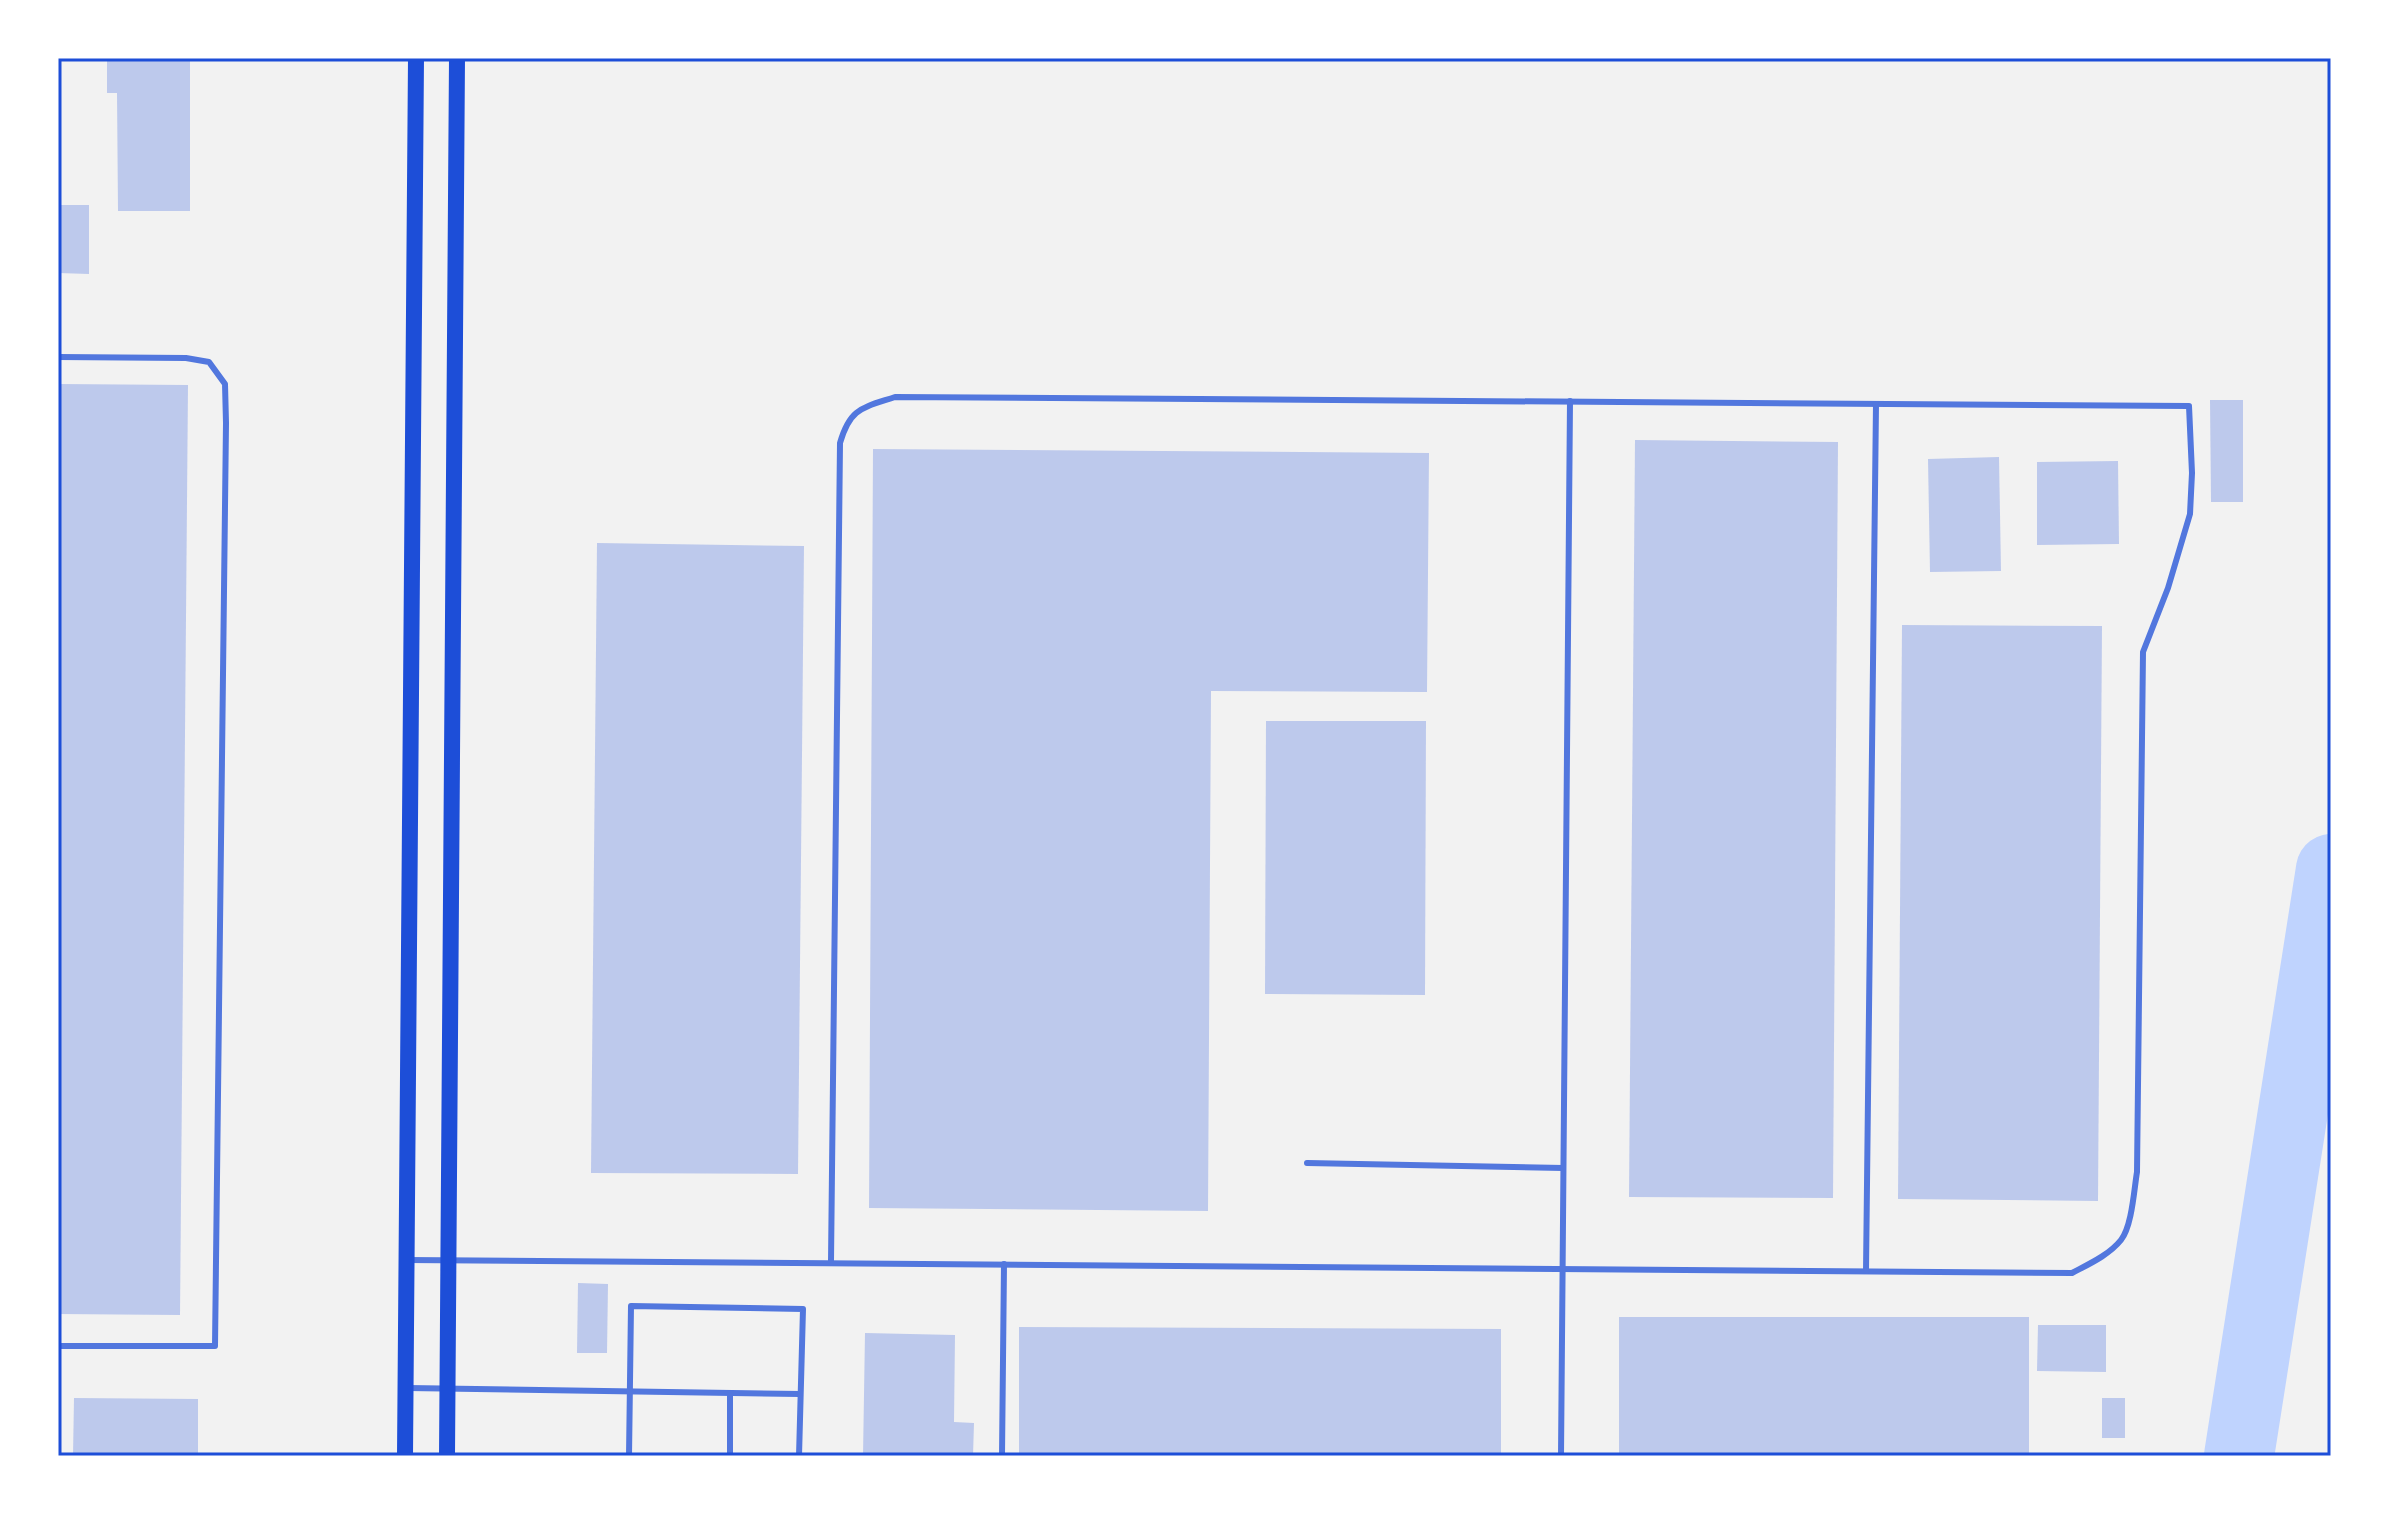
<svg xmlns="http://www.w3.org/2000/svg" width="2389" height="1514" font-family="'DejaVu Sans',sans-serif">
<style>
.lines{fill:none;stroke-linecap:round;stroke-linejoin:round}
.river{stroke:#bfd3fe;stroke-width:70}
.building{fill:#bdc9ec}
.service{stroke:#5277de;stroke-width:6}
.secondary{stroke:#1d4ed8;stroke-width:16}
.neatline{fill:none;stroke:#1d4ed8;stroke-width:3}
</style>
<rect width="100%" height="100%" fill="#f2f2f2"/>
<g class="lines">
<!-- river -->
<polyline class="river" points="2239,1456 2331,869"/>
</g>
<!-- building -->
<g class="building">
<polygon points="107,58 190,58 190,211 118,211 117,93 107,93"/>
<polygon points="58,205 89,205 89,274 58,273"/>
<polygon points="58,384 188,385 180,1315 58,1314"/>
<polygon points="2210,400 2243,400 2243,502 2211,502"/>
<polygon points="1635,440 1838,442 1833,1198 1629,1197"/>
<polygon points="873,449 1429,453 1427,692 1211,691 1208,1211 869,1208"/>
<polygon points="1999,457 2001,571 1930,572 1928,459"/>
<polygon points="2118,461 2119,544 2037,545 2037,462"/>
<polygon points="597,543 804,546 798,1174 591,1173"/>
<polygon points="1902,625 2102,626 2098,1201 1898,1199"/>
<polygon points="1266,721 1426,721 1425,995 1265,994"/>
<polygon points="578,1283 608,1284 607,1353 577,1353"/>
<rect x="1619" y="1317" width="410" height="139"/>
<polygon points="2038,1325 2106,1325 2106,1372 2037,1371"/>
<polygon points="1019,1327 1501,1329 1501,1456 1019,1456"/>
<polygon points="865,1333 955,1335 954,1422 974,1423 973,1456 863,1456"/>
<polygon points="74,1398 198,1399 198,1456 73,1456"/>
<rect x="2102" y="1398" width="23" height="40"/>
</g>
<g class="lines">
<!-- service -->
<g class="service">
<polyline points="58,357 186,358 209,362 225,384 226,423 215,1346 58,1346"/>
<polyline points="1307,1163 1563,1168"/>
<path d="M 407,1260 L 2072,1273 C 2089,1264 2109,1255 2121,1240 C 2132,1226 2134,1190 2137,1172 L 2143,652 L 2168,588 L 2190,514 L 2192,473 L 2189,406 L 895,397 C 862,408 850,408 840,443 L 831,1262"/>
<polyline points="1866,1271 1876,404"/>
<polyline points="408,1388 800,1394"/>
<polyline points="629,1456 631,1306 803,1309 799,1456"/>
<polyline points="730,1456 730,1393"/>
<polyline points="1002,1456 1004,1264"/>
<polyline points="1561,1456 1570,401"/>
</g>
<!-- secondary -->
<g class="secondary">
<polyline points="405,1456 416,58"/>
<polyline points="447,1456 457,58"/>
</g>
</g>
<!-- border -->
<rect width="2389" height="1514" fill="none" stroke="#ffffff" stroke-width="120"/>
<rect x="60" y="60" width="2269" height="1394" class="neatline"/>
</svg>
